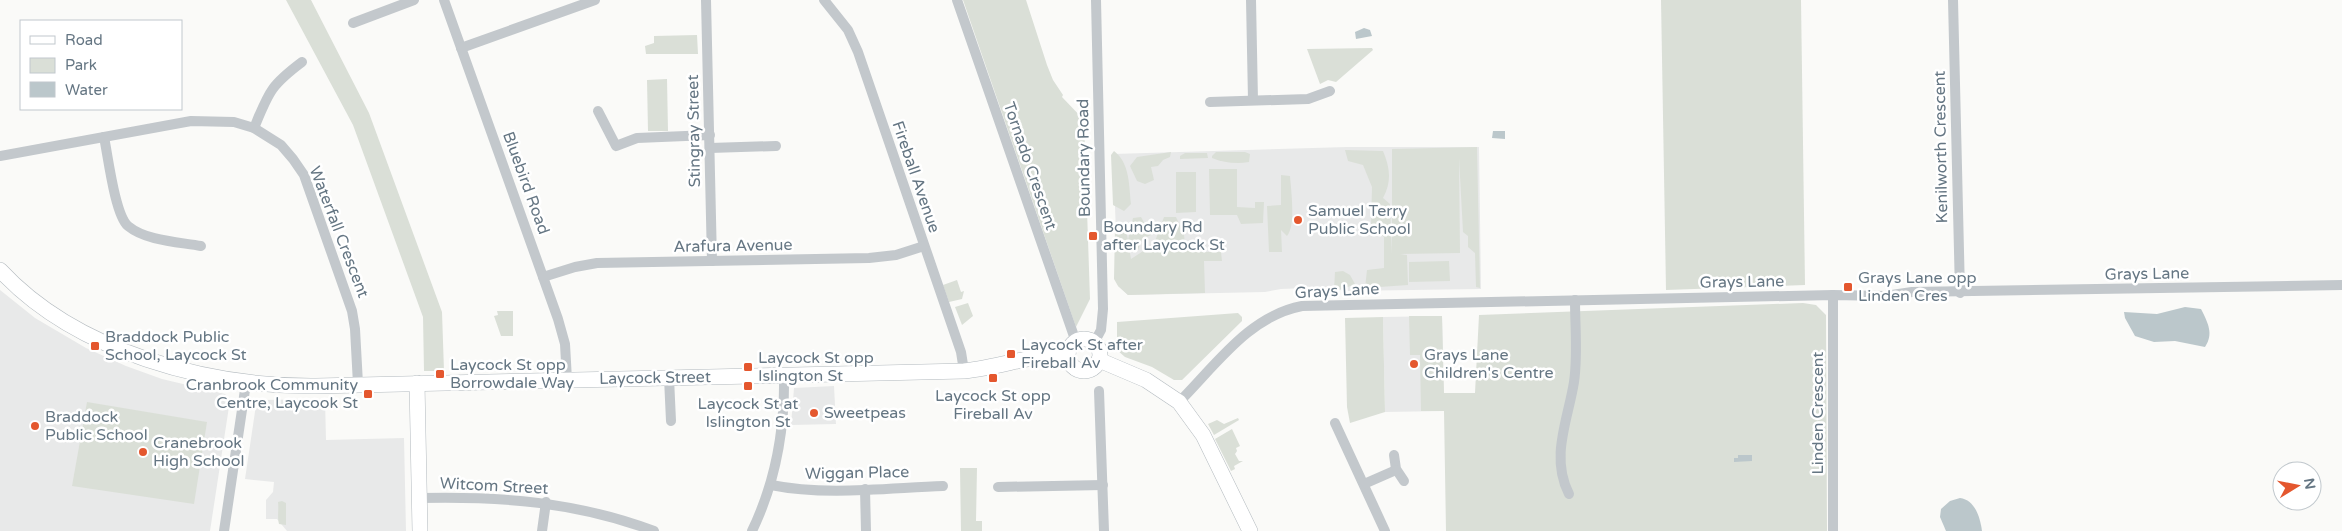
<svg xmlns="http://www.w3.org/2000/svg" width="2342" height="531" font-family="'Varela Round',sans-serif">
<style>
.built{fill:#e8e9e9}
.green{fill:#dadfd7}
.water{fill:#bbc7cb}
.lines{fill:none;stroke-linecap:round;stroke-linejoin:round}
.secondary-casing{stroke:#b3babf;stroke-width:16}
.street{stroke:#c3c8cc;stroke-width:10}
.secondary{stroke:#fff;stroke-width:15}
.poi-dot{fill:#e4572e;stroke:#fff;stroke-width:2}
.labels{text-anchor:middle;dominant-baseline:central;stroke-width:5;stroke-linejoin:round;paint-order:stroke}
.street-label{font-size:16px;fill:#657683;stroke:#fff}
.poi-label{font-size:16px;fill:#657683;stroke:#fff;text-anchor:start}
</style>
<rect width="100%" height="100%" fill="#fafaf8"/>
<!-- built -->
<g class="built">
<polygon points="1347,147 1479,147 1481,289 1343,291 1332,287 1281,289 1265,292 1128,295 1118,286 1113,154"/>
<polygon points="0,290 35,318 86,348 126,366 162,379 225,394 230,400 210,531 0,531"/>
<polygon points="1442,316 1444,411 1385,412 1383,317"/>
<polygon points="834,386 836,424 791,425 794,388"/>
<polygon points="325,399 326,440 404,438 406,531 287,531 277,519 266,519 266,500 273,492 274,482 245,479 256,405 263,400"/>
</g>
<!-- green -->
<g class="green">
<polygon points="286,0 311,0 369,113 442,312 444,371 424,371 423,317 353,125"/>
<polygon points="963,0 1026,0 1047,65 1053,80 1063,95 1062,97 1084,120 1090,299 1076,327"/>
<polygon points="1661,0 1801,0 1805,285 1666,290"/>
<polygon points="697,35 698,54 646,54 645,46 654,43 654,36"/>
<polygon points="1372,48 1373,50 1336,82 1328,80 1320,84 1307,49"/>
<polygon points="667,79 668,131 648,131 647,80"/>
<path d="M 1477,147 L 1480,288 L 1476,287 L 1475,253 L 1468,247 L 1468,236 L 1463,232 L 1459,158 L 1460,253 L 1400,254 L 1407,255 L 1408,285 L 1365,288 L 1367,270 L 1384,268 L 1384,237 L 1371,226 L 1372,187 L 1363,165 L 1348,161 L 1345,150 L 1383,151 C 1390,168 1392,181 1383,198 L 1390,204 L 1392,254 L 1392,149 Z"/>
<path d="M 1114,151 C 1130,163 1129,186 1131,204 L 1124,211 L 1113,205 L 1111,155 Z"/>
<polygon points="1171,152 1170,157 1163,160 1158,166 1151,167 1154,180 1145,184 1137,181 1130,166 1137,157"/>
<path d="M 1216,152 L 1245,152 L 1250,154 L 1249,162 C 1237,164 1224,163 1212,158 L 1212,156 Z"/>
<polygon points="1185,153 1207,153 1208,158 1180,159 1180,156"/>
<polygon points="1209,169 1237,169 1237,207 1255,208 1255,202 1264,202 1263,223 1241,224 1237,215 1210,215"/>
<polygon points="1176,172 1196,172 1196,212 1176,213"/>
<path d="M 1281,175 L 1290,176 C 1291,190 1296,226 1287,236 L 1281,230 L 1282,252 L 1269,252 L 1267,206 L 1281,205 Z"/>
<polygon points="1141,217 1151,235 1142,239 1138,250 1133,243 1128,242 1131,259 1154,244 1164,217 1176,217 1184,234 1185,245 1197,252 1221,252 1222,261 1204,261 1205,293 1128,295 1118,286 1114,279 1115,228 1125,226 1128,240 1133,218"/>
<polygon points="1449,261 1450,281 1409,282 1409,262"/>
<polygon points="1343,271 1350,275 1355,284 1343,289 1334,290 1335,272"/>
<polygon points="957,280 961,292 964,291 962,299 949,302 943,285"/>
<polygon points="968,303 973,316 962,325 955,307"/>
<polygon points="1803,303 1816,305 1826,315 1827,531 1446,531 1444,411 1421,411 1420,355 1410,355 1409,316 1442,316 1444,393 1475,393 1479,315"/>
<polygon points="497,311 513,311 513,336 501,336 494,316 498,315"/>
<polygon points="1238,313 1242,317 1242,321 1182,380 1174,380 1152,367 1125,357 1117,350 1117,322"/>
<polygon points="1383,317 1385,412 1350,423 1347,407 1345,318"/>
<polygon points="87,402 207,422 194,504 72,486"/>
<polygon points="1238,418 1239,420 1214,435 1208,424 1217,420 1224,424"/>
<polygon points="1232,429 1240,446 1236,448 1237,451 1235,454 1239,461 1243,461 1234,466 1235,469 1231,471 1215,439"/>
<polygon points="960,468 977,468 976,521 982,521 982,531 961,531"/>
<path d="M 282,501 L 286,503 L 286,525 L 279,524 C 277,516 279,510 278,502 Z"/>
</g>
<!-- water -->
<g class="water">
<polygon points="1364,28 1370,30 1372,36 1356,39 1355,32"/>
<polygon points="1493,131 1505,131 1505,139 1492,138"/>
<path d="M 2185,307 L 2201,309 C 2208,323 2214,334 2205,347 L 2175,341 L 2154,342 L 2135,336 L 2125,318 L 2124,312 L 2157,314 Z"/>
<polygon points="1738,455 1752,455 1752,461 1734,462 1734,458 1738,458"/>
<path d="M 1960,498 C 1975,500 1980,517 1982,531 L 1946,531 L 1940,517 L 1941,509 L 1950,501 Z"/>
</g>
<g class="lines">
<!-- secondary casing -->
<g class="secondary-casing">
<g id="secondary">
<path d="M 0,270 C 76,352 208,387 316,386 L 964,371 C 1000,367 1032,355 1068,353"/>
<circle cx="1084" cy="355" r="16"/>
<polyline points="1099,360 1146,380 1179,402 1203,435 1250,531"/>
<polyline points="417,383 420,531"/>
</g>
</g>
<!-- street -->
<g class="street">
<polyline points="444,0 558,319 565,344 567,380"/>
<polyline points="706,0 712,261"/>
<polyline points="824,0 848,30 858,52 961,352 964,371"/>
<polyline points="957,0 1076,342"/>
<polyline points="1251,0 1253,100"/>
<polyline points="1953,0 1960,293"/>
<polyline points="353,23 414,0"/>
<polyline points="461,48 595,0"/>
<polyline points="1210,102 1308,99 1330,91"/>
<polyline points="598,111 616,146 637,138 710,135"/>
<path d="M 254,128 C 269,92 270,86 302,62"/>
<path d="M 104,137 C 108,156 115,215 128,226 C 146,241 179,242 201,246"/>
<polyline points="710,148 776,146"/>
<polyline points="0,156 191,121 234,122 254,128 281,145 293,159 304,175 352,311 355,329 358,384"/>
<polyline points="543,277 575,267 597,263 869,258 896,255 924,246"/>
<polyline points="1833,295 1833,531"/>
<polyline points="1094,343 1101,330 1103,309 1096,0"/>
<polyline points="669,378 671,421"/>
<polyline points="1099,391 1104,531"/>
<path d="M 1179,402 C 1216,365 1249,316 1302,306 L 1833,295 L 1885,296 L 1912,292 L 2342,285"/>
<polyline points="1335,423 1385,531"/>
<polyline points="1394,455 1396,469 1404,481"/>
<polyline points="1364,484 1396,470"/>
<path d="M 771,485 C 825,496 888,488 943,486"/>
<polyline points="998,487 1103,485"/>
<polyline points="865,489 866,531"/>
<path d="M 1569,494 C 1550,457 1568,420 1574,382 C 1578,355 1575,327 1575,300"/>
<path d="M 419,498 C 500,496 577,502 654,531"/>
<polyline points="224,531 246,383"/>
<polyline points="542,531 546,502"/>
<path d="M 752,531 C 776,481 785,430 784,375"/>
</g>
<!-- secondary -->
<use href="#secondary" class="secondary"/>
</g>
<!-- markers -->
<g class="poi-dot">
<circle cx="1298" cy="220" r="5"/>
<rect x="1088" y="231" width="10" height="10" rx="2.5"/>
<rect x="1843" y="282" width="10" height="10" rx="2.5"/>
<rect x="90" y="341" width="10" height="10" rx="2.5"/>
<rect x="1006" y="349" width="10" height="10" rx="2.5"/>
<circle cx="1414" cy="364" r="5"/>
<rect x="743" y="362" width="10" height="10" rx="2.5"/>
<rect x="435" y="369" width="10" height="10" rx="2.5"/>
<rect x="988" y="373" width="10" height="10" rx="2.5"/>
<rect x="743" y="381" width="10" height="10" rx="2.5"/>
<rect x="363" y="389" width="10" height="10" rx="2.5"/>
<circle cx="814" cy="413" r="5"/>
<circle cx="35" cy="426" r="5"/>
<circle cx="143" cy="452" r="5"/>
</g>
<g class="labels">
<!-- street labels -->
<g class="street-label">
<text transform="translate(694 131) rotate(-91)">Stingray Street</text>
<text transform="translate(1941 147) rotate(-91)">Kenilworth Crescent</text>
<text transform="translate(1084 158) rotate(-91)">Boundary Road</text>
<text transform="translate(1030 166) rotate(71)">Tornado Crescent</text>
<text transform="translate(916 177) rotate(71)">Fireball Avenue</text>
<text transform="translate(526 183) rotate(70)">Bluebird Road</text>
<text transform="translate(339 232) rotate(69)">Waterfall Crescent</text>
<text transform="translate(733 246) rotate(-1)">Arafura Avenue</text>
<text transform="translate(2147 274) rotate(-1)">Grays Lane</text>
<text transform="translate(1742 282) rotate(-1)">Grays Lane</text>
<text transform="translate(1337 291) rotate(-3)">Grays Lane</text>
<text transform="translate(655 378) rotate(-1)">Laycock Street</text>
<text transform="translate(1818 413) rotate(-90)">Linden Crescent</text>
<text transform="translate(857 473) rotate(-1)">Wiggan Place</text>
<text transform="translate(494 486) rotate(3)">Witcom Street</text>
</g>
<!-- poi labels -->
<g class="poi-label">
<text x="1308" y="211">Samuel Terry<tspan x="1308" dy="18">Public School</tspan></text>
<text x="1103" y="227">Boundary Rd<tspan x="1103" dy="18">after Laycock St</tspan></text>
<text x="1858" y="278">Grays Lane opp<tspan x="1858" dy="18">Linden Cres</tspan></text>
<text x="105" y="337">Braddock Public<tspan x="105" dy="18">School, Laycock St</tspan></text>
<text x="1021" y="345">Laycock St after<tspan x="1021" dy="18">Fireball Av</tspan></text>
<text x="1424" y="355">Grays Lane<tspan x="1424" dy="18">Children's Centre</tspan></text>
<text x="758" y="358">Laycock St opp<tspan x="758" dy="18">Islington St</tspan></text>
<text x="450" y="365">Laycock St opp<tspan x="450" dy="18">Borrowdale Way</tspan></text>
<text x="358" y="385" text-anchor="end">Cranbrook Community<tspan x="358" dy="18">Centre, Laycook St</tspan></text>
<text x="993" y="396" text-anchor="middle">Laycock St opp<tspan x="993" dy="18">Fireball Av</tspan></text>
<text x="748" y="404" text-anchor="middle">Laycock St at<tspan x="748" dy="18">Islington St</tspan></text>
<text x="824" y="413">Sweetpeas</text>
<text x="45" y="417">Braddock<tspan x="45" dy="18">Public School</tspan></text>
<text x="153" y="443">Cranebrook<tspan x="153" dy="18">High School</tspan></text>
</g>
</g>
<!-- legend -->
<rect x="20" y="20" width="162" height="90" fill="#ffffff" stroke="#c1c8cd"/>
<rect x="30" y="36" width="25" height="8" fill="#ffffff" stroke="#c1c8cd"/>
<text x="65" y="45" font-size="15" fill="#657683">Road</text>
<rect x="30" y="58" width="25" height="15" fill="#dadfd7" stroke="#c1c8cd"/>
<text x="65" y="70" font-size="15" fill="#657683">Park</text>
<rect x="30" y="82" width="25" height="15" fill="#bbc7cb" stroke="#c1c8cd"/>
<text x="65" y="95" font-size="15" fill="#657683">Water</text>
<!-- north arrow -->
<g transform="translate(2297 486) rotate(80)"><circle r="24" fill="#ffffff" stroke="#c1c8cd"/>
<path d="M0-4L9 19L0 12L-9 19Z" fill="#e4572e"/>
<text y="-8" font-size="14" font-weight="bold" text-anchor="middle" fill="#657683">N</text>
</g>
</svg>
